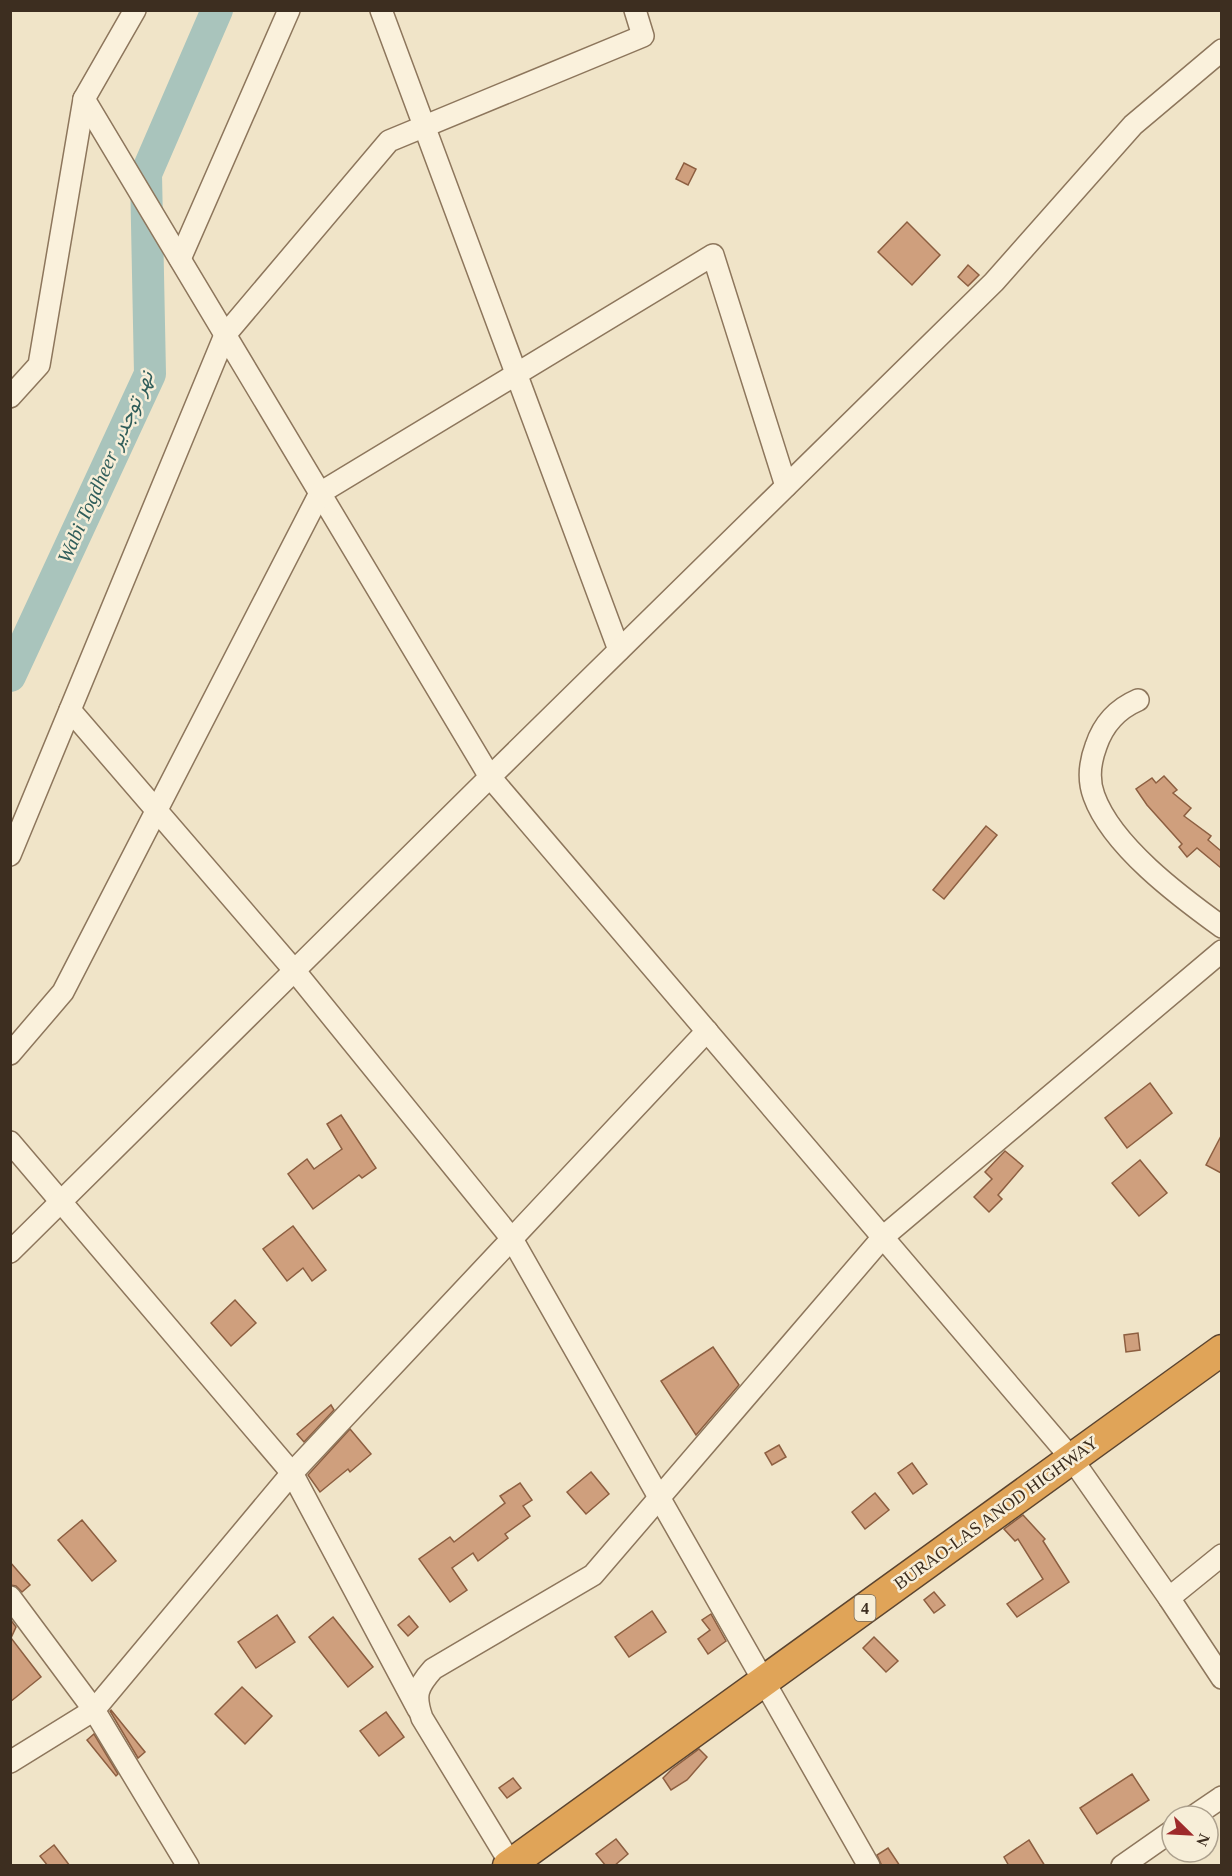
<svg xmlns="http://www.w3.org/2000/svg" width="1232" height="1876" font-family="'Times New Roman',Vazirmatn,serif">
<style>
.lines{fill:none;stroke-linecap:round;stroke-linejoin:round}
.river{stroke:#a9c4bc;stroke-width:32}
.building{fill:#cf9f7d;stroke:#8d5f41;stroke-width:1.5}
.minor-casing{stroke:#8d765c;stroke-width:24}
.highway-casing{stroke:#5b4430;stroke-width:33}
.minor{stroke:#faf1dc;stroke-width:21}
.highway{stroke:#e0a458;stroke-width:30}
.labels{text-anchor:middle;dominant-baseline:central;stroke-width:5;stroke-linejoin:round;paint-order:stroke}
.shield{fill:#f7eed8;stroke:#756857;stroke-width:1.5}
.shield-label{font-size:16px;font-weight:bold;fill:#3d2e20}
.street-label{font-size:18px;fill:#3d2e20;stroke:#f7eed8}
.water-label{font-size:20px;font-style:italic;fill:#2f5d5a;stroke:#f7eed8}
</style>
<rect width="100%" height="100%" fill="#f0e4c8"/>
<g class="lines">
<!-- river -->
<polyline class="river" points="10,676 150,374 146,174 217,10"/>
</g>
<!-- building -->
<g class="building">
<polygon points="684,163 696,169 688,185 676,179"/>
<polygon points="907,222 940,255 912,285 878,252"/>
<polygon points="968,265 979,275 968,286 958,277"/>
<polygon points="1164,776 1177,790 1173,793 1191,808 1184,816 1211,836 1208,840 1221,851 1221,868 1197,848 1187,857 1179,847 1182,844 1147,805 1136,789 1152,778 1156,783"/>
<polygon points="986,826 997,835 944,899 933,890"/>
<polygon points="1150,1083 1172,1113 1127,1148 1105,1118"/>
<polygon points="341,1115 376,1168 362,1178 359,1175 313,1209 288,1174 307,1159 314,1169 342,1149 327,1124"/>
<polygon points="1221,1136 1221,1173 1206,1165"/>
<polygon points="1005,1151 1023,1166 998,1195 1002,1199 989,1212 974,1197 992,1179 985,1172"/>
<polygon points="1140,1160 1167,1193 1139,1216 1112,1183"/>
<polygon points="293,1226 326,1270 312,1281 303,1268 287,1281 263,1249"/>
<polygon points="235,1300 256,1323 231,1346 211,1323"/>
<polygon points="1138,1333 1140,1350 1126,1352 1124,1335"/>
<polygon points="713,1347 739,1385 696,1435 661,1381"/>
<polygon points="331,1405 334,1410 304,1442 297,1434"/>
<polygon points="350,1429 371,1454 350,1472 348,1469 320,1492 308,1475"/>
<polygon points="779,1445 786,1457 772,1465 765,1453"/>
<polygon points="912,1463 927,1484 913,1494 898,1473"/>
<polygon points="591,1472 609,1494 586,1514 567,1492"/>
<polygon points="520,1483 532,1500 523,1506 530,1516 505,1534 508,1538 478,1561 473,1553 452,1568 467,1590 450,1602 419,1559 450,1537 454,1542 505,1503 500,1496"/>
<polygon points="875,1493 889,1510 865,1529 852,1512"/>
<polygon points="1023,1515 1045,1539 1043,1541 1069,1582 1017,1617 1007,1604 1043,1579 1018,1539 1015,1541 1004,1529"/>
<polygon points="82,1520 116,1561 92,1581 58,1540"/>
<polygon points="10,1562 30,1585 22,1592 16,1586 10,1585"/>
<polygon points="934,1592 945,1605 934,1613 924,1600"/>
<polygon points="652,1611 666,1632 629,1657 615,1637"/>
<polygon points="711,1614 726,1641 708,1654 698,1639 710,1630 702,1620"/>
<polygon points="277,1615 295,1642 256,1668 238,1642"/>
<polygon points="409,1616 418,1627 408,1636 398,1625"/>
<polygon points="333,1617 373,1667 348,1687 309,1637"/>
<polygon points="10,1619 16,1627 11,1638 41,1677 10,1702"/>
<polygon points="874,1637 898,1661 886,1672 863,1648"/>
<polygon points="242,1687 272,1716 245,1744 215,1714"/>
<polygon points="111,1710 145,1752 138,1758 110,1711"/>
<polygon points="386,1712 404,1737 379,1756 360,1731"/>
<polygon points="94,1734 118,1774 116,1776 87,1740"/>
<polygon points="699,1749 707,1757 687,1780 671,1790 663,1778 672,1769"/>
<polygon points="1132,1774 1149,1800 1097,1834 1080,1808"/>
<polygon points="513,1778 521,1788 507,1798 499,1788"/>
<polygon points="616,1839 628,1854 614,1866 606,1866 596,1854"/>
<polygon points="1029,1840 1045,1866 1009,1866 1004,1857"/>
<polygon points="54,1845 70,1866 48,1866 40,1856"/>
<polygon points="888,1848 900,1866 882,1866 877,1855"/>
</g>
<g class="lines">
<!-- minor casing -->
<g class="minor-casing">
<g id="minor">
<polyline points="381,10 619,650"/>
<polyline points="84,99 490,777 1072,1459 1169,1598 1222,1678"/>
<polyline points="180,259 289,10"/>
<polyline points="10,397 39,365 84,99 135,10"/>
<path d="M 1138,700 C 1117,709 1103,725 1096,746 C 1090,762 1088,780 1094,796 C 1112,846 1179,896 1222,927"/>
<polyline points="70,710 294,970 512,1239 869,1866"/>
<polyline points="10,855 225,335 389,141 643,36 635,10"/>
<polyline points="10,1054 63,992 320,493 713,255 786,486"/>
<polyline points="10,1142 292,1473 418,1709"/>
<polyline points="10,1252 490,777 994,282 1133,125 1222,50"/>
<polyline points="10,1597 94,1710 188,1866"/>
<polyline points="1169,1598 1222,1555"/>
<polyline points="10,1762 94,1710 292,1473 707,1031"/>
<polyline points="1194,1816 1222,1797"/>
<path d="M 512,1866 L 422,1718 C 414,1695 417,1687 433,1669 L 593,1575 L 883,1237 L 1222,951"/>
<polyline points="1122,1866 1172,1831"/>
</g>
</g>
<!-- highway casing -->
<g class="highway-casing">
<polyline id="highway" points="508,1866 1222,1350"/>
</g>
<!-- minor -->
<use href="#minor" class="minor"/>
<!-- highway -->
<use href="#highway" class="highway"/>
</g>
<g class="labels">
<!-- shield labels -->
<rect class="shield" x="854.5" y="1595" width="21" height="26" rx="4.5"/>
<g class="shield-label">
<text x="865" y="1608">4</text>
</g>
<!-- street labels -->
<g class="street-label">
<text transform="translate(996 1513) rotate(-36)">BURAO-LAS ANOD HIGHWAY</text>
</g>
<!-- water labels -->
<g class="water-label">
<text transform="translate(105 467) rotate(-66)">Wabi Togdheer نهر توجدير</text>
</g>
</g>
<!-- border -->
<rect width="1232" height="1876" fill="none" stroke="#3d2e20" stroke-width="24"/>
<!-- north arrow -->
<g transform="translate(1190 1834) rotate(114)"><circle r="28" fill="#f7eed8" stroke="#ada18e" stroke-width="1.5"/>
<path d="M0-4.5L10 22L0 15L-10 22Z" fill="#9e2a2b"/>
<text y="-9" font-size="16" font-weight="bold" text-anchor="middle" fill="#3d2e20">N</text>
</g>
</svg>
